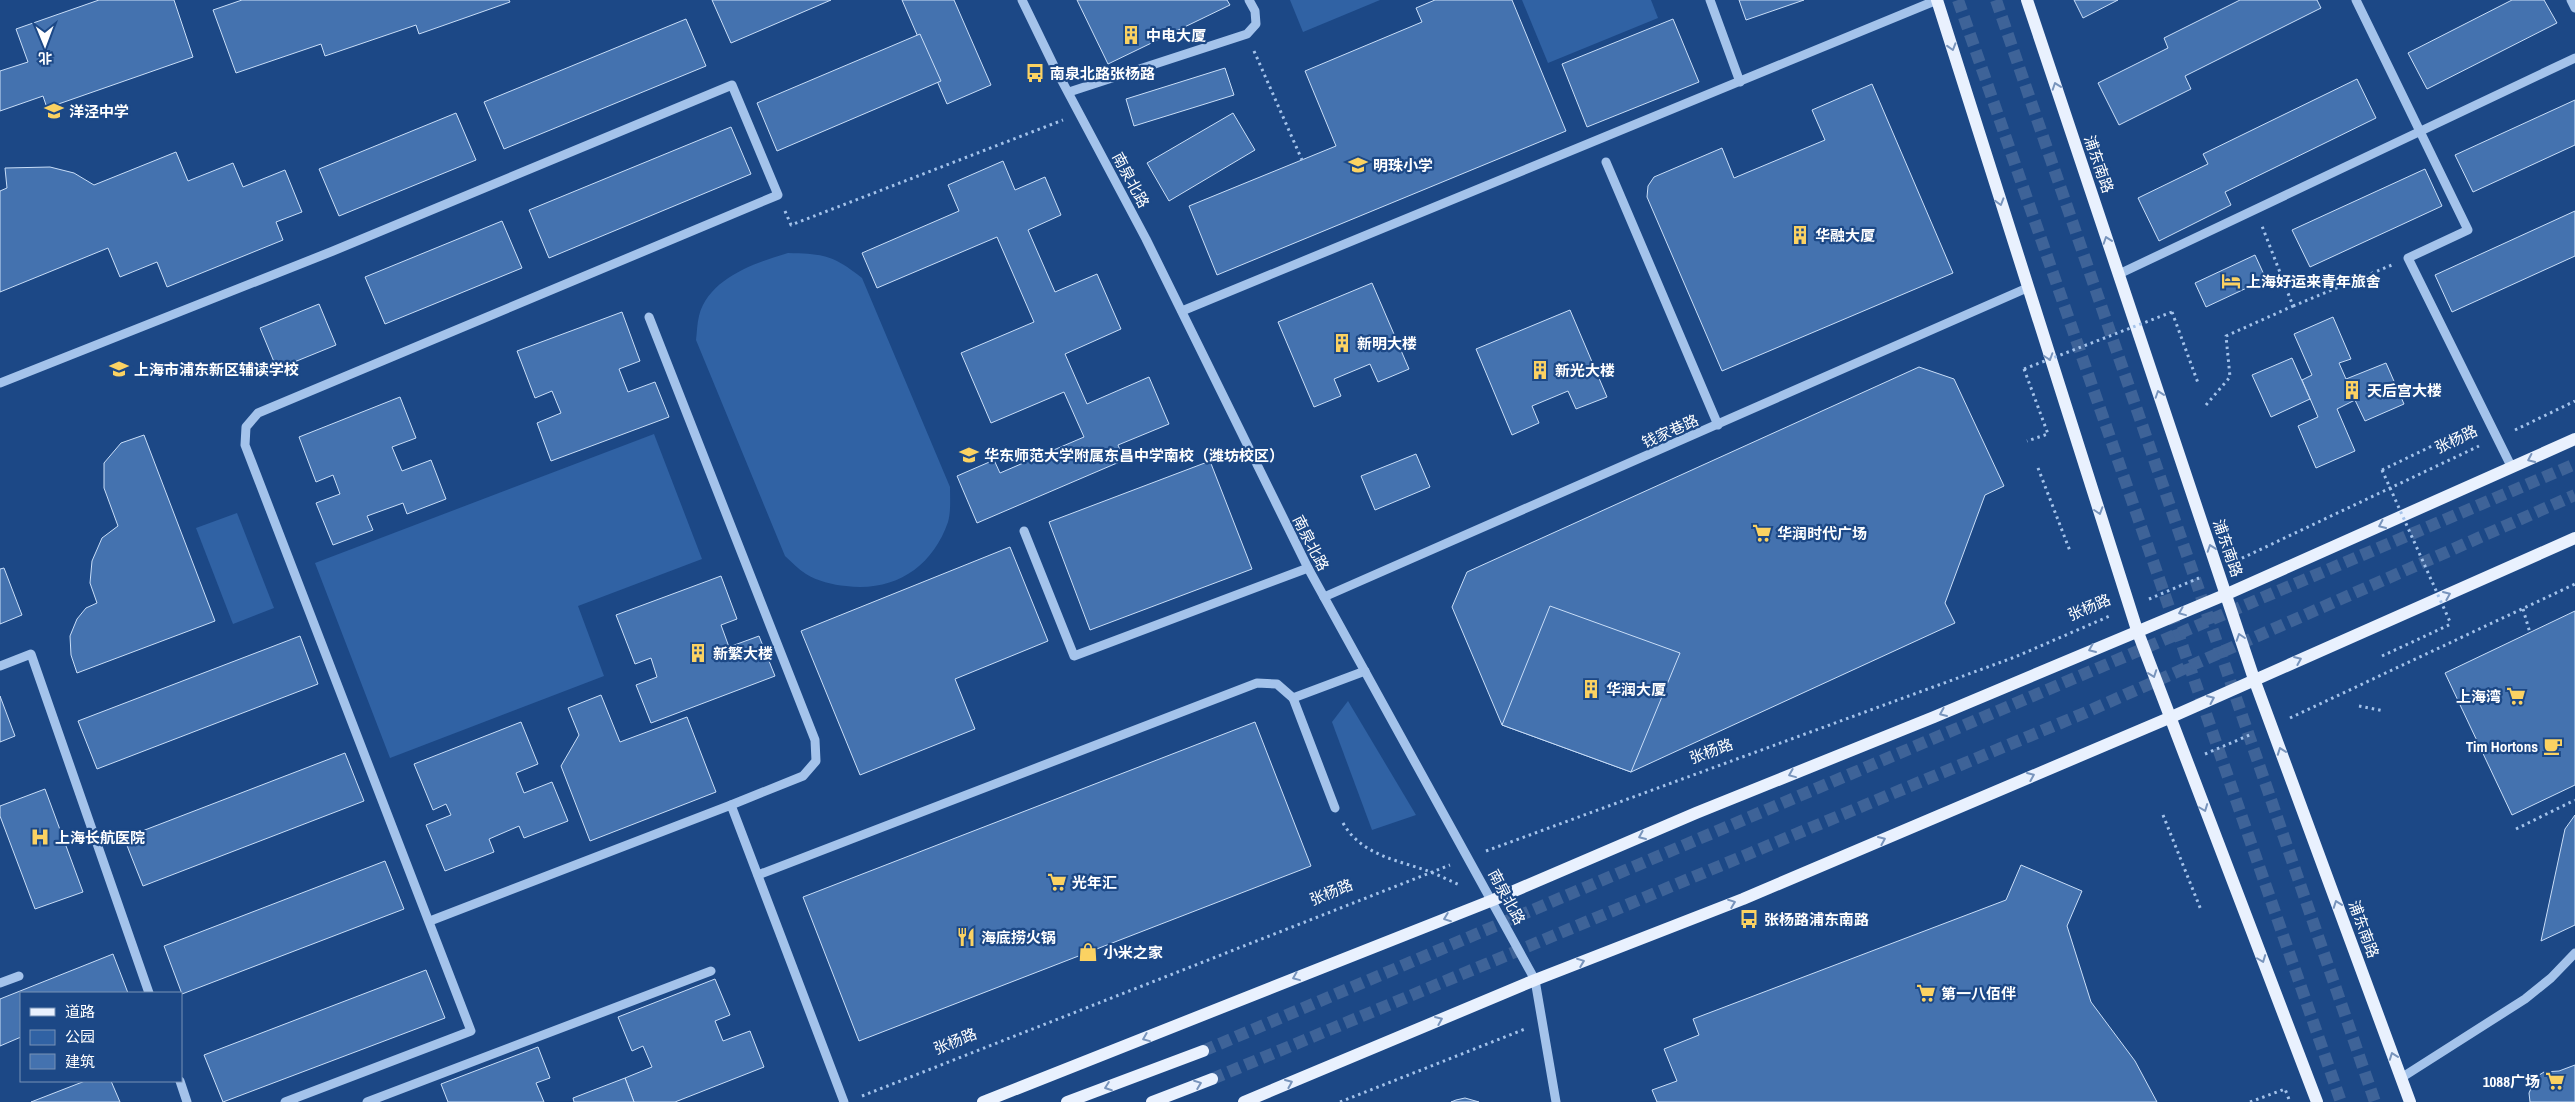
<svg xmlns="http://www.w3.org/2000/svg" width="2575" height="1102" font-family="'Archivo Narrow','Noto Sans SC',sans-serif">
<style>
.green{fill:#3062a4}
.building{fill:#4472af;stroke:#c9def8}
.lines{fill:none;stroke-linecap:round;stroke-linejoin:round}
.major-tunnel{stroke:#3e6398;stroke-width:12;stroke-dasharray:12 6;stroke-linecap:butt}
.path{stroke:#a4c3eb;stroke-width:3;stroke-dasharray:2.5 4;stroke-linecap:butt}
.minor{stroke:#a4c3eb;stroke-width:9}
.major{stroke:#e9f1fe;stroke-width:12}
.path-bridge{stroke:#a4c3eb;stroke-width:3;stroke-dasharray:2.5 4;stroke-linecap:butt}
.oneway{stroke:#7894bc}
.labels{text-anchor:middle;dominant-baseline:central;stroke-width:4.5;stroke-linejoin:round;paint-order:stroke}
.poi-label{font-size:15px;font-weight:bold;fill:#fff;stroke:#1c4886;text-anchor:start}
.street-label{font-size:15px;fill:#fff;stroke:#1c4886}
</style>
<rect width="100%" height="100%" fill="#1c4886"/>
<!-- green -->
<g class="green">
<polygon points="1290,0 1380,0 1303,32"/>
<polygon points="1522,0 1651,0 1658,18 1548,63"/>
<path d="M 788,253 C 824,254 833,255 862,278 L 950,487 C 950,498 951,512 948,522 C 932,568 894,592 846,586 C 833,585 817,581 806,574 C 798,569 792,562 785,556 L 696,340 C 697,332 697,324 699,316 C 709,278 755,263 788,253 Z"/>
<polygon points="654,434 702,559 578,606 604,676 390,758 315,563"/>
<polygon points="237,513 274,608 233,624 196,528"/>
<polygon points="1348,701 1416,815 1372,830 1332,722"/>
</g>
<!-- building -->
<g class="building">
<polygon points="99,0 174,0 193,57 47,108 43,96 0,111 0,71 28,62 16,29"/>
<polygon points="242,0 509,0 510,2 419,34 416,25 325,56 321,44 236,73 213,10"/>
<polygon points="712,0 831,0 731,43"/>
<polygon points="902,0 954,0 991,85 947,104"/>
<polygon points="1077,0 1227,0 1230,5 1108,64"/>
<polygon points="1435,0 1512,0 1566,131 1217,275 1189,206 1336,146 1305,71 1422,22 1416,8"/>
<polygon points="1739,0 1804,0 1746,20"/>
<polygon points="2074,0 2118,0 2083,18"/>
<polygon points="2240,0 2317,0 2321,8 2185,76 2191,89 2119,125 2098,83 2168,48 2164,38"/>
<polygon points="2512,0 2544,0 2557,23 2427,89 2408,53"/>
<polygon points="686,19 706,66 504,149 484,102"/>
<polygon points="1673,19 1699,82 1587,127 1562,64"/>
<polygon points="920,34 941,81 777,151 757,103"/>
<polygon points="1225,68 1234,95 1134,126 1126,99"/>
<polygon points="2357,79 2376,118 2225,192 2231,205 2159,241 2138,198 2208,164 2203,154"/>
<polygon points="1872,84 1953,273 1722,371 1647,197 1648,186 1654,177 1722,148 1734,178 1825,140 1812,110"/>
<polygon points="2575,100 2575,145 2473,192 2455,155"/>
<polygon points="456,113 476,160 339,216 319,169"/>
<polygon points="1233,113 1255,150 1169,201 1147,163"/>
<polygon points="731,127 751,174 549,258 529,210"/>
<polygon points="176,152 188,181 233,163 243,187 285,170 302,212 276,222 283,240 167,287 157,262 120,277 108,248 0,292 0,191 7,188 5,168 50,167 74,173 94,185"/>
<polygon points="1003,161 1015,190 1045,177 1061,215 1028,230 1055,292 1097,274 1121,329 1065,354 1087,404 1149,377 1169,424 1118,445 1124,460 977,523 957,476 994,460 1000,473 1084,437 1064,392 991,423 961,353 1034,322 997,237 877,288 862,253 959,211 948,185"/>
<polygon points="2425,169 2442,206 2310,267 2292,230"/>
<polygon points="2575,211 2575,256 2452,312 2435,275"/>
<polygon points="502,221 522,268 385,324 365,277"/>
<polygon points="2255,255 2266,279 2206,307 2195,283"/>
<polygon points="1372,283 1409,369 1378,382 1370,364 1334,379 1341,396 1314,407 1278,322"/>
<polygon points="319,304 336,345 277,369 260,328"/>
<polygon points="1570,310 1607,397 1576,409 1568,391 1532,406 1539,423 1512,435 1476,349"/>
<polygon points="622,312 640,361 619,369 628,392 655,382 669,417 551,461 537,423 561,413 552,391 535,398 517,351"/>
<polygon points="2333,317 2351,359 2339,363 2346,379 2386,363 2404,404 2365,421 2355,400 2337,409 2355,451 2316,468 2298,426 2318,417 2302,380 2312,375 2294,334"/>
<polygon points="2292,358 2310,399 2271,417 2252,375"/>
<polygon points="1919,367 1954,379 2004,486 1985,495 1945,603 1955,623 1631,772 1502,725 1452,607 1467,572"/>
<polygon points="400,397 416,438 392,447 402,471 431,460 446,499 407,514 403,503 367,516 373,530 333,545 316,503 340,494 333,475 316,482 299,437"/>
<polygon points="144,435 215,621 77,673 71,655 70,636 77,619 86,608 97,603 90,583 92,561 102,538 118,526 104,488 104,463 121,443"/>
<polygon points="1416,454 1430,487 1375,510 1361,476"/>
<polygon points="1210,461 1252,569 1090,630 1049,522"/>
<polygon points="1010,547 1048,641 955,679 975,729 860,775 801,631"/>
<polygon points="4,568 22,615 0,624 0,569"/>
<polygon points="721,576 737,619 721,625 729,647 759,636 775,676 651,723 636,685 657,677 651,658 635,664 616,615"/>
<polygon points="1550,606 1680,653 1631,772 1502,725"/>
<polygon points="2575,611 2575,785 2512,815 2445,673"/>
<polygon points="300,636 318,684 97,769 78,721"/>
<polygon points="601,695 620,742 687,717 716,792 590,841 561,766 579,735 568,708"/>
<polygon points="0,696 15,736 0,742"/>
<polygon points="521,722 538,764 516,773 524,793 552,782 568,821 524,838 519,826 489,839 494,852 445,871 426,825 451,815 446,804 433,810 414,764"/>
<polygon points="1255,722 1311,866 859,1041 803,897"/>
<polygon points="345,753 364,801 143,886 124,838"/>
<polygon points="45,789 83,892 35,909 0,816 0,806"/>
<polygon points="2575,815 2575,925 2541,941 2565,829"/>
<polygon points="385,861 404,909 182,994 164,946"/>
<polygon points="2021,865 2082,891 2067,926 2091,1002 2135,1061 2157,1102 1657,1102 1652,1090 1677,1081 1664,1049 1699,1035 1693,1019 2006,900"/>
<polygon points="113,954 128,993 21,993 21,1037 0,1046 0,999"/>
<polygon points="426,970 445,1018 223,1102 204,1055"/>
<polygon points="715,979 730,1015 715,1021 723,1041 750,1031 764,1067 675,1102 634,1102 625,1078 652,1067 643,1046 632,1051 618,1017"/>
<polygon points="538,1047 550,1078 536,1083 544,1102 448,1102 441,1084"/>
<polygon points="2575,1065 2575,1102 2530,1102 2529,1093 2536,1077 2544,1072 2559,1071"/>
<polygon points="625,1078 634,1102 574,1102 573,1098"/>
<polygon points="85,1081 111,1081 120,1102 31,1102"/>
<polygon points="1465,1098 1479,1102 1451,1102 1456,1100"/>
</g>
<g class="lines">
<!-- major-tunnel -->
<g class="major-tunnel">
<polyline points="1958,0 2341,1102"/>
<polyline points="1996,0 2375,1102"/>
<polyline points="1203,1051 2575,464"/>
<polyline points="1212,1079 2082,714 2575,495"/>
</g>
<!-- path -->
<g class="path">
<polyline points="1254,51 1302,160"/>
<polyline points="785,211 791,225 1063,120"/>
<polyline points="2293,306 2392,265"/>
<polyline points="2172,312 2198,383"/>
<polyline points="2024,369 2048,434 2027,441"/>
<polyline points="2206,405 2230,377 2226,336 2293,306 2262,226"/>
<polyline points="2515,430 2575,401"/>
<polyline points="2038,468 2070,551"/>
<polyline points="2382,470 2457,434"/>
<polyline points="2236,561 2479,446"/>
<polyline points="2149,599 2199,578"/>
<polyline points="2523,609 2530,633"/>
<polyline points="2382,656 2451,624"/>
<polyline points="2359,706 2384,711"/>
<polyline points="2290,718 2575,584"/>
<polyline points="2205,754 2252,734"/>
<polyline points="2163,815 2201,910"/>
<path d="M 1343,823 C 1361,855 1397,860 1428,871 C 1439,875 1450,881 1460,885"/>
<polyline points="2516,829 2575,800"/>
<polyline points="1486,851 2015,657 2112,615"/>
<polyline points="862,1096 1450,865"/>
<polyline points="1340,1102 1525,1029"/>
<polyline points="2250,1102 2285,1089 2290,1102"/>
</g>
<!-- minor -->
<g class="minor">
<polyline points="1022,0 1054,66 1146,239 1308,568 1535,980 1556,1102"/>
<polyline points="1710,0 1740,82"/>
<polyline points="2356,0 2468,230 2408,258 2512,468"/>
<polyline points="2571,0 2575,8"/>
<polyline points="1069,92 1247,34 1256,24 1255,11 1249,0"/>
<polyline points="1606,162 1718,425"/>
<polyline points="2119,274 2575,58"/>
<polyline points="1182,311 1937,0"/>
<polyline points="649,317 815,740 816,761 803,776 731,805"/>
<polyline points="0,383 333,251 732,85 778,195 258,413 246,427 245,445 471,1031 285,1102"/>
<polyline points="1024,531 1074,656 1308,568"/>
<polyline points="1324,597 2027,288"/>
<polyline points="0,666 31,654 149,993"/>
<polyline points="1293,698 1335,808"/>
<polyline points="758,875 1257,683 1277,684 1293,698 1365,671"/>
<polyline points="430,921 731,805 844,1102"/>
<polyline points="0,983 19,976"/>
<polyline points="2401,1078 2525,999 2551,978 2575,953"/>
<polyline points="180,1081 187,1102"/>
<polyline points="367,1102 711,971"/>
</g>
<!-- major -->
<g class="major">
<polyline points="1937,0 2137,630 2317,1102"/>
<polyline points="2027,0 2254,679 2410,1102"/>
<polyline points="983,1102 1493,900 1696,813 1934,717 2227,594 2575,439"/>
<polyline points="1067,1102 1203,1051"/>
<polyline points="1152,1102 1212,1079"/>
<polyline points="1244,1102 1535,980 1743,899 2169,718 2575,538"/>
</g>
<!-- path-bridge -->
<g class="path-bridge">
<polyline points="2024,369 2172,312"/>
<polyline points="2382,470 2451,624"/>
</g>
</g>
<!-- one-way arrows -->
<defs><path id="oneway-chevron" d="M-2-3.5L2.5 0L-2 3.5" fill="none" stroke-width="1.6" stroke-linecap="round" stroke-linejoin="round" transform="scale(1.25)"/></defs>
<g class="oneway">
<use href="#oneway-chevron" transform="translate(1952 47) rotate(73)"/>
<use href="#oneway-chevron" transform="translate(2056 86) rotate(-109)"/>
<use href="#oneway-chevron" transform="translate(2000 202) rotate(73)"/>
<use href="#oneway-chevron" transform="translate(2107 240) rotate(-109)"/>
<use href="#oneway-chevron" transform="translate(2049 357) rotate(72)"/>
<use href="#oneway-chevron" transform="translate(2159 394) rotate(-109)"/>
<use href="#oneway-chevron" transform="translate(2531 459) rotate(155)"/>
<use href="#oneway-chevron" transform="translate(2099 511) rotate(72)"/>
<use href="#oneway-chevron" transform="translate(2382 525) rotate(156)"/>
<use href="#oneway-chevron" transform="translate(2211 548) rotate(-109)"/>
<use href="#oneway-chevron" transform="translate(2447 595) rotate(-23)"/>
<use href="#oneway-chevron" transform="translate(2182 612) rotate(158)"/>
<use href="#oneway-chevron" transform="translate(2240 637) rotate(-108)"/>
<use href="#oneway-chevron" transform="translate(2092 649) rotate(157)"/>
<use href="#oneway-chevron" transform="translate(2298 660) rotate(-23)"/>
<use href="#oneway-chevron" transform="translate(2153 674) rotate(70)"/>
<use href="#oneway-chevron" transform="translate(2211 699) rotate(-24)"/>
<use href="#oneway-chevron" transform="translate(1943 713) rotate(157)"/>
<use href="#oneway-chevron" transform="translate(2281 751) rotate(-110)"/>
<use href="#oneway-chevron" transform="translate(1792 774) rotate(158)"/>
<use href="#oneway-chevron" transform="translate(2031 776) rotate(-23)"/>
<use href="#oneway-chevron" transform="translate(2204 808) rotate(69)"/>
<use href="#oneway-chevron" transform="translate(1642 836) rotate(157)"/>
<use href="#oneway-chevron" transform="translate(1882 840) rotate(-23)"/>
<use href="#oneway-chevron" transform="translate(1732 903) rotate(-21)"/>
<use href="#oneway-chevron" transform="translate(2337 904) rotate(-110)"/>
<use href="#oneway-chevron" transform="translate(1447 918) rotate(159)"/>
<use href="#oneway-chevron" transform="translate(2262 959) rotate(69)"/>
<use href="#oneway-chevron" transform="translate(1581 962) rotate(-21)"/>
<use href="#oneway-chevron" transform="translate(1296 977) rotate(158)"/>
<use href="#oneway-chevron" transform="translate(1439 1020) rotate(-23)"/>
<use href="#oneway-chevron" transform="translate(1146 1038) rotate(158)"/>
<use href="#oneway-chevron" transform="translate(2393 1056) rotate(-110)"/>
<use href="#oneway-chevron" transform="translate(1289 1083) rotate(-23)"/>
<use href="#oneway-chevron" transform="translate(1198 1084) rotate(-21)"/>
<use href="#oneway-chevron" transform="translate(1108 1087) rotate(160)"/>
</g>
<!-- icons -->
<defs>
<g id="building-bare" transform="scale(1.5)"><path d="M-4-6H4V6H1V3H-1V6H-4ZM-2.5-4.3h1.7v1.8h-1.7ZM.8-4.3h1.7v1.8H.8ZM-2.5-1h1.7V.8h-1.7ZM.8-1h1.7V.8H.8Z" fill="#fbd262" stroke="#1c4886" stroke-width="2.5" paint-order="stroke"/></g>
<g id="bus-bare" transform="scale(1.5)"><path d="M-5-6H5V4H4V6H2V4H-2V6H-4V4H-5ZM-3.5-4V0h7V-4ZM-3.5 1.2v1.5H-2V1.2ZM2 1.2v1.5H3.5V1.2Z" fill="#fbd262" stroke="#1c4886" stroke-width="2.5" paint-order="stroke"/></g>
<g id="school-bare" transform="scale(1.5)"><path d="M0-5L7-2L0 1L-7-2ZM-4 1L0 2.5L4 1V4Q0 6-4 4Z" fill="#fbd262" stroke="#1c4886" stroke-width="2.5" paint-order="stroke"/></g>
<g id="hotel-bare" transform="scale(1.5)"><path d="M-6-4.5h1.5V1H6V5H4.5V3h-9V5H-6ZM-4 0a1.8 1.8 0 1 1 3.6 0ZM.5 0V-2.5h3Q6-2.5 6 0Z" fill="#fbd262" stroke="#1c4886" stroke-width="2.5" paint-order="stroke"/></g>
<g id="supermarket-bare" transform="scale(1.5)"><path d="M-6-5.5h2.5l.6 2H6L4.5 2H-2.5L-4.4-4H-6ZM-1.5 3.2a1.3 1.3 0 1 0 .1 0ZM3 3.2a1.3 1.3 0 1 0 .1 0Z" fill="#fbd262" stroke="#1c4886" stroke-width="2.5" paint-order="stroke"/></g>
<g id="cafe-bare" transform="scale(1.5)"><path d="M-5.5-4.5H6V0H3Q3 3.5 0 3.5H-2.5Q-5.5 3.5-5.5 0ZM3-3.2v2h1.7v-2ZM-6 4.5H4V6H-6Z" fill="#fbd262" stroke="#1c4886" stroke-width="2.5" paint-order="stroke"/></g>
<g id="hospital-bare" transform="scale(1.5)"><path d="M-5-5h3v3.5h4V-5h3V5h-3V1.5h-4V5h-3Z" fill="#fbd262" stroke="#1c4886" stroke-width="2.5" paint-order="stroke"/></g>
<g id="restaurant-bare" transform="scale(1.5)"><path d="M-5-6h1v4h1v-4h1v4h1v-4h1v5L-1.5 .5V6h-2V.5L-5-1ZM5-6V6H3V1.5H1.5Q1.5-4 5-6Z" fill="#fbd262" stroke="#1c4886" stroke-width="2.5" paint-order="stroke"/></g>
<g id="shop-bare" transform="scale(1.5)"><path d="M-5-2.5h2.3a2.7 3.5 0 0 1 5.4 0H5L5.5 6h-11ZM-1.5-2.5h3a1.5 2.3 0 0 0-3 0Z" fill="#fbd262" stroke="#1c4886" stroke-width="2.5" paint-order="stroke"/></g>
</defs>
<g fill-rule="evenodd">
<use href="#building-bare" x="1131" y="35"/>
<use href="#bus-bare" x="1035" y="73"/>
<use href="#school-bare" x="54" y="111"/>
<use href="#school-bare" x="1358" y="165"/>
<use href="#building-bare" x="1800" y="235"/>
<use href="#hotel-bare" x="2231" y="281"/>
<use href="#building-bare" x="1342" y="343"/>
<use href="#school-bare" x="119" y="369"/>
<use href="#building-bare" x="1540" y="370"/>
<use href="#building-bare" x="2352" y="390"/>
<use href="#school-bare" x="969" y="455"/>
<use href="#supermarket-bare" x="1762" y="533"/>
<use href="#building-bare" x="698" y="653"/>
<use href="#building-bare" x="1591" y="689"/>
<use href="#supermarket-bare" x="2516" y="696"/>
<use href="#cafe-bare" x="2553" y="746"/>
<use href="#hospital-bare" x="40" y="837"/>
<use href="#supermarket-bare" x="1057" y="882"/>
<use href="#bus-bare" x="1749" y="919"/>
<use href="#restaurant-bare" x="966" y="937"/>
<use href="#shop-bare" x="1088" y="952"/>
<use href="#supermarket-bare" x="1926" y="993"/>
<use href="#supermarket-bare" x="2555" y="1081"/>
</g>
<g class="labels">
<!-- poi labels -->
<g class="poi-label">
<text x="1146" y="35">中电大厦</text>
<text x="1050" y="73">南泉北路张杨路</text>
<text x="69" y="111">洋泾中学</text>
<text x="1373" y="165">明珠小学</text>
<text x="1815" y="235">华融大厦</text>
<text x="2246" y="281">上海好运来青年旅舍</text>
<text x="1357" y="343">新明大楼</text>
<text x="134" y="369">上海市浦东新区辅读学校</text>
<text x="1555" y="370">新光大楼</text>
<text x="2367" y="390">天后宫大楼</text>
<text x="984" y="455">华东师范大学附属东昌中学南校（潍坊校区）</text>
<text x="1777" y="533">华润时代广场</text>
<text x="713" y="653">新繁大楼</text>
<text x="1606" y="689">华润大厦</text>
<text x="2501" y="696" text-anchor="end">上海湾</text>
<text x="2538" y="746" text-anchor="end">Tim Hortons</text>
<text x="55" y="837">上海长航医院</text>
<text x="1072" y="882">光年汇</text>
<text x="1764" y="919">张杨路浦东南路</text>
<text x="981" y="937">海底捞火锅</text>
<text x="1103" y="952">小米之家</text>
<text x="1941" y="993">第一八佰伴</text>
<text x="2540" y="1081" text-anchor="end">1088广场</text>
</g>
<!-- street labels -->
<g class="street-label">
<text transform="translate(2099 164) rotate(71)">浦东南路</text>
<text transform="translate(1131 180) rotate(62)">南泉北路</text>
<text transform="translate(1670 431) rotate(-24)">钱家巷路</text>
<text transform="translate(2456 439) rotate(-25)">张杨路</text>
<text transform="translate(1311 543) rotate(63)">南泉北路</text>
<text transform="translate(2228 548) rotate(71)">浦东南路</text>
<text transform="translate(2089 607) rotate(-23)">张杨路</text>
<text transform="translate(1711 751) rotate(-20)">张杨路</text>
<text transform="translate(1331 892) rotate(-22)">张杨路</text>
<text transform="translate(1507 897) rotate(62)">南泉北路</text>
<text transform="translate(2364 929) rotate(70)">浦东南路</text>
<text transform="translate(955 1041) rotate(-22)">张杨路</text>
</g>
</g>
<!-- legend -->
<rect x="20" y="992" width="162" height="90" fill="#1c4886" stroke="#7791b6"/>
<rect x="30" y="1008" width="25" height="8" fill="#e9f1fe" stroke="#7791b6"/>
<text x="65" y="1017" font-size="15" fill="#ffffff">道路</text>
<rect x="30" y="1030" width="25" height="15" fill="#3062a4" stroke="#7791b6"/>
<text x="65" y="1042" font-size="15" fill="#ffffff">公园</text>
<rect x="30" y="1054" width="25" height="15" fill="#4472af" stroke="#7791b6"/>
<text x="65" y="1067" font-size="15" fill="#ffffff">建筑</text>
<!-- north arrow -->
<g transform="translate(45 45) rotate(179)" stroke="#1c4886" stroke-width="4" paint-order="stroke">
<path d="M0-4L9 19L0 12L-9 19Z" fill="#ffffff"/>
<text y="-8" font-size="14" font-weight="bold" text-anchor="middle" fill="#ffffff">北</text>
</g>
</svg>
